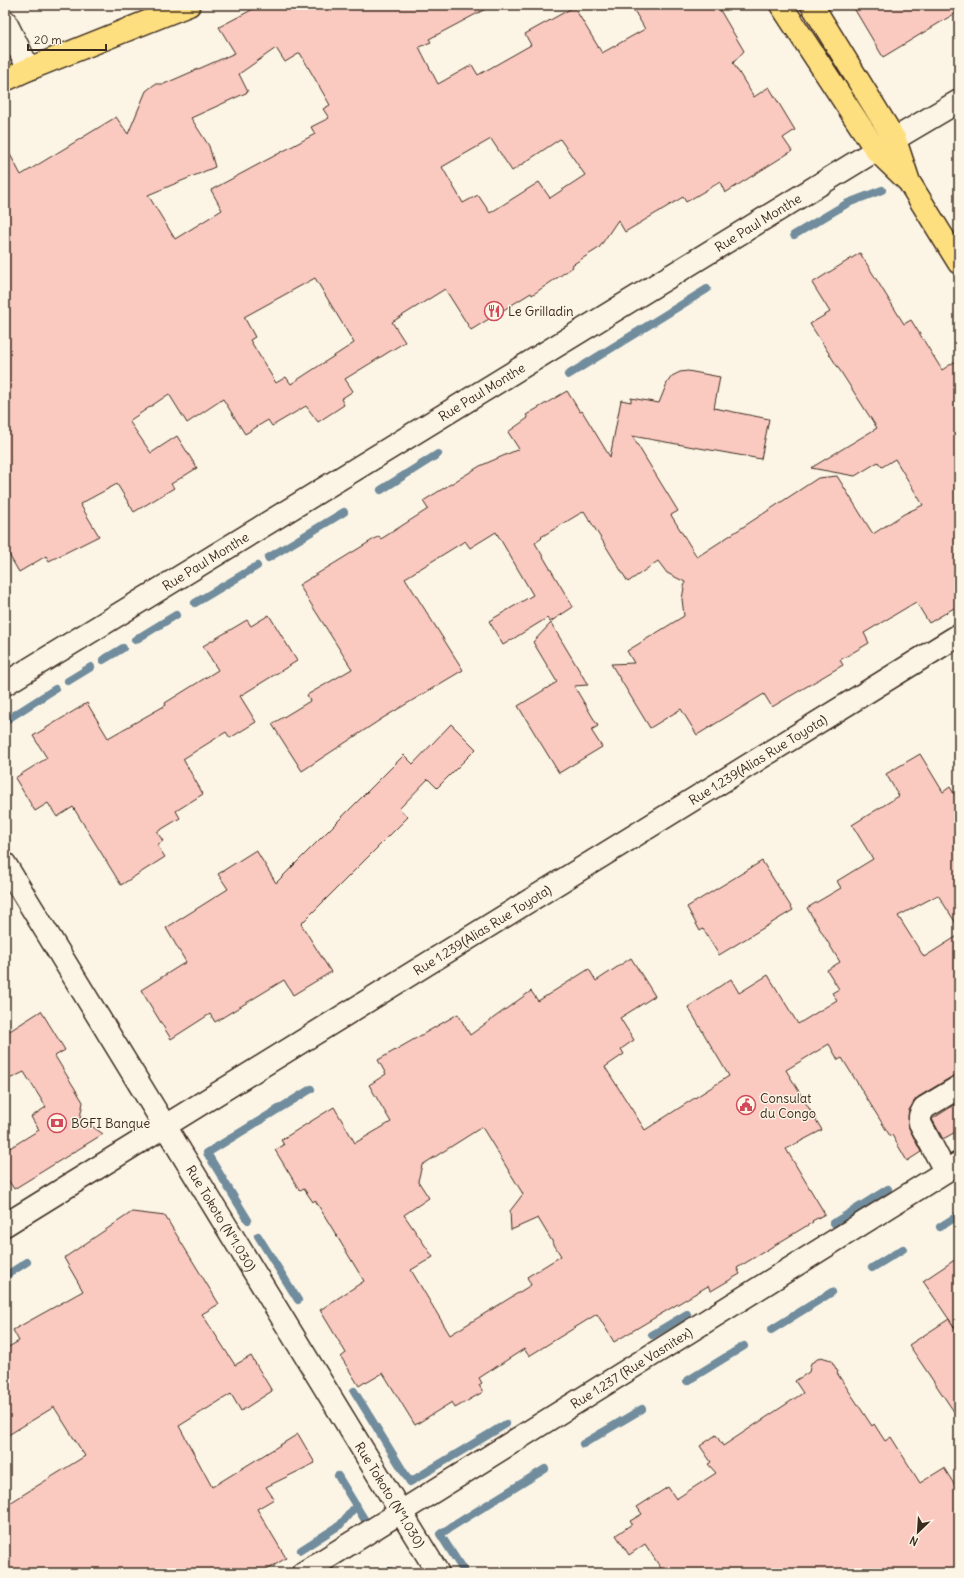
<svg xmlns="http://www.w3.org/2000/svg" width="964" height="1578" font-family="Delius,sans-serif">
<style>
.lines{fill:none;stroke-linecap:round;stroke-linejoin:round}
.stream{stroke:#6f8c9d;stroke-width:8}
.building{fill:#facac1;stroke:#3b2a1e;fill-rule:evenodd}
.minor-casing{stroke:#3b2a1e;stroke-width:25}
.major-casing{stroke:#3b2a1e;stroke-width:25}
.minor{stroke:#fcf5e5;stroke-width:22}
.major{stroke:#fedf80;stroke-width:22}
.labels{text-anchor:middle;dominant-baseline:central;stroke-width:3;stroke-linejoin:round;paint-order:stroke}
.street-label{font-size:13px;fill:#3b2a1e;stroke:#fcf5e5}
.poi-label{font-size:13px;fill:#3b2a1e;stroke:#fcf5e5;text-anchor:start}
</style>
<rect width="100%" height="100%" fill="#fcf5e5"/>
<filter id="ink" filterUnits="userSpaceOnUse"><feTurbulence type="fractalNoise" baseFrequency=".025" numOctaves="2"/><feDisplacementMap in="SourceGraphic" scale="8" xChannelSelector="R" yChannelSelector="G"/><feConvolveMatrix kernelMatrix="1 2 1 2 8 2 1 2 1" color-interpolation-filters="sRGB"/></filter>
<g filter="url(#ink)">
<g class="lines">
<!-- stream -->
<g class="stream">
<polyline points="794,235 848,203 882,190"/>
<polyline points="568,375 707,289"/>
<polyline points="381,490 438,454"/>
<polyline points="268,558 344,512"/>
<polyline points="195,603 257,566"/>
<polyline points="135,640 176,615"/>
<polyline points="103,660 123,648"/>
<polyline points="68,681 91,667"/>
<polyline points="8,719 55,689"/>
<polyline points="248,1220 207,1153 311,1089"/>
<polyline points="834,1223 888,1189"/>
<polyline points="940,1227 959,1215"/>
<polyline points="258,1236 298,1300"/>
<polyline points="872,1268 903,1249"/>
<polyline points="5,1276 27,1262"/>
<polyline points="771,1330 832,1292"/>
<polyline points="652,1335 687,1314"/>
<polyline points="687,1381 744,1346"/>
<polyline points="354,1391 410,1482 506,1424"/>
<polyline points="583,1444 642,1409"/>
<polyline points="338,1476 366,1522"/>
<polyline points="301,1550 340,1525 355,1507"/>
<polyline points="374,1573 390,1571"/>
<polyline points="465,1573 440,1534 545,1469"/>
</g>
</g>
<!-- building -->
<g class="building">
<path d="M 261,5 L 493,5 L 429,39 L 431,42 L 419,47 L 438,84 L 472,65 L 478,75 L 531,45 L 525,34 L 574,7 L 602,53 L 645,29 L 631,5 L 717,5 L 744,51 L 733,63 L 754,97 L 769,87 L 795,130 L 783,138 L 792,151 L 725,193 L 720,182 L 686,202 L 683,197 L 625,232 L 618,220 L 599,248 L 572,265 L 573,267 L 532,295 L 531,293 L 471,330 L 445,289 L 392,322 L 405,342 L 345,379 L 353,391 L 341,399 L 344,405 L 318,422 L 306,406 L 272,426 L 268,420 L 245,434 L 223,399 L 187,423 L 169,394 L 129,421 L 151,453 L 177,436 L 197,468 L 171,484 L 174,488 L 134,512 L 117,484 L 80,504 L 99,536 L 49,561 L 46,556 L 19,572 L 5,548 L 5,145 L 21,175 L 116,117 L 128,134 L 146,91 L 155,84 L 164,84 L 235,53 L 219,27 ZM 276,48 L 285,62 L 300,53 L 330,105 L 323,109 L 329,118 L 311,127 L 315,134 L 211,190 L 222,210 L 175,239 L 148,195 L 215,167 L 209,146 L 191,118 L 248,92 L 239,74 ZM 491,139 L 512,171 L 560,139 L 585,175 L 550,198 L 539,182 L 490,213 L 478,195 L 463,203 L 442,167 ZM 315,278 L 354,343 L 291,384 L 286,377 L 276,383 L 250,340 L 255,337 L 244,317 Z"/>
<polygon points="852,5 959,5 959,11 883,57"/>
<polygon points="860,253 904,324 911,320 942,370 959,359 959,605 929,623 916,602 864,633 869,643 840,660 843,665 772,707 764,694 697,735 681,709 650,728 611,664 634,663 627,651 684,616 682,599 685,582 667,573 658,561 628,582 584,511 541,537 542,538 535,543 573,607 550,622 547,618 503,645 489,621 533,595 496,532 470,548 465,541 405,578 463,670 383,718 302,771 272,724 310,701 307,695 352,669 299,585 379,536 381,539 428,509 423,501 480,466 519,449 508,432 528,418 526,415 567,391 580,412 582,411 610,457 621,400 631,402 631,398 659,403 667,383 672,376 680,372 688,371 720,377 714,408 769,419 761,459 632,436 678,511 671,515 697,557 818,478 837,476 873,534 904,514 923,505 895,459 882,467 878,462 855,476 811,468 877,428 810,324 830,312 812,283"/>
<polygon points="269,615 297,661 240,696 256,722 230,738 226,732 183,759 203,794 176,811 180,818 157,832 163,841 157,845 165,857 121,885 73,807 57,817 48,803 35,811 15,778 47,758 33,736 87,703 108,738 166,705 165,703 218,670 203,646 247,620 251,626"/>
<polygon points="551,623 588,685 574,686 598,726 591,730 602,747 559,773 518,706 557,682 533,642"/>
<polygon points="451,724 476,749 437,788 428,779 399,809 408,817 301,924 331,972 293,995 284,980 215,1022 210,1014 171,1039 141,990 186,962 166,928 228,889 218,874 256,850 276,883 404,755 413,764"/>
<path d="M 920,754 L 943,792 L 950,787 L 959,802 L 959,928 L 938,895 L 898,916 L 924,957 L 959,935 L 959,1075 L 953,1076 L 918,1097 L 909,1110 L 909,1128 L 921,1152 L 907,1161 L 892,1135 L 890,1136 L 842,1058 L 838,1060 L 829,1044 L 786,1070 L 822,1130 L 786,1149 L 825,1214 L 812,1221 L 813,1222 L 737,1268 L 740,1274 L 711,1291 L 708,1286 L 614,1342 L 597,1314 L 529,1356 L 524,1349 L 479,1378 L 482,1383 L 479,1385 L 483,1392 L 455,1408 L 452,1402 L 415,1425 L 383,1373 L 366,1383 L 365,1382 L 359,1386 L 341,1357 L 346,1353 L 320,1310 L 364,1281 L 315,1200 L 313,1202 L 304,1189 L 300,1191 L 275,1150 L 284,1145 L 281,1140 L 334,1107 L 355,1143 L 391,1122 L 369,1085 L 386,1074 L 378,1060 L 458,1014 L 470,1035 L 531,991 L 538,1001 L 589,969 L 596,981 L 631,958 L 655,996 L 620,1018 L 634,1040 L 621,1049 L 624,1054 L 605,1067 L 645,1130 L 729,1076 L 688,1007 L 731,979 L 739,993 L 768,975 L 798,1024 L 837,1000 L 832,993 L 839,989 L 827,970 L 840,962 L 807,908 L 841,888 L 837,881 L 873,859 L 852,825 L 899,796 L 886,774 ZM 482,1127 L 523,1194 L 510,1211 L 511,1230 L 538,1218 L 561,1256 L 527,1277 L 531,1285 L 450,1335 L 411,1270 L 433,1257 L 404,1215 L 429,1198 L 418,1181 L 422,1165 Z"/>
<polygon points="762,861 793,910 719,955 703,929 700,931 687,907"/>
<polygon points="41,1011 65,1050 55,1056 83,1102 80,1118 103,1134 14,1189 5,1175 5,1151 39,1130 31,1117 46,1107 24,1072 5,1081 5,1034"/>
<polygon points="959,1102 959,1130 943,1139 932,1119"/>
<polygon points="132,1212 165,1216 219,1304 202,1314 235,1365 251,1356 272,1391 241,1411 231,1394 179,1426 212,1487 298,1434 315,1463 266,1487 274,1499 257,1509 286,1558 262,1573 5,1573 5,1506 85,1456 54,1407 5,1437 5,1349 19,1341 13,1330 83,1291 64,1258"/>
<polygon points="959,1257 959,1334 923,1281"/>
<polygon points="949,1319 959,1335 959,1419 909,1345"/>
<polygon points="821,1357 831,1360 838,1372 837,1373 872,1426 874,1424 885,1441 891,1437 920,1483 944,1468 959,1492 959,1573 664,1573 645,1544 629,1555 616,1535 632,1524 630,1521 642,1514 637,1507 668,1487 676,1499 716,1473 708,1464 711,1462 700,1446 716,1435 723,1446 803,1393 795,1381 809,1372 811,1363"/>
</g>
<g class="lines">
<!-- minor casing -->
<g class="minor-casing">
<g id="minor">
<polyline points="5,21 29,69"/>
<path id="s1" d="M 5,684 L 876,150 L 959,101"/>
<path id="s2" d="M 5,864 L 438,1573"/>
<polyline points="945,1171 920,1123 920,1116 924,1108 959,1087"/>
<path id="s3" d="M 5,1225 L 959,635"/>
<path id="s4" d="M 303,1573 L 959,1163"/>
</g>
</g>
<!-- major casing -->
<g class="major-casing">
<g id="major">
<polyline points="781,5 876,150 907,180"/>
<polyline points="812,5 895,140 909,182 959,263"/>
<polyline points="5,80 29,69 189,5"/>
</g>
</g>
<!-- minor -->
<use href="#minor" class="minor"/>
<!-- major -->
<use href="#major" class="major"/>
</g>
</g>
<!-- icons -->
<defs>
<g id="restaurant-ring" transform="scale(1)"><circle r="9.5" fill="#fcf5e5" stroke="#d1495b" stroke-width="1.5"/><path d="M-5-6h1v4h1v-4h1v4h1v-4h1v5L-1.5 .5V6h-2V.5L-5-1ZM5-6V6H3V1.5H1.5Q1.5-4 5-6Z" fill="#d1495b"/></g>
<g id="civic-ring" transform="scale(1)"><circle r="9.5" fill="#fcf5e5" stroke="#d1495b" stroke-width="1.5"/><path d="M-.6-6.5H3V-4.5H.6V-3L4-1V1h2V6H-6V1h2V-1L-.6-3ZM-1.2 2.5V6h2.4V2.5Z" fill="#d1495b"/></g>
<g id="bank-ring" transform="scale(1)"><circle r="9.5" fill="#fcf5e5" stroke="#d1495b" stroke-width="1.5"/><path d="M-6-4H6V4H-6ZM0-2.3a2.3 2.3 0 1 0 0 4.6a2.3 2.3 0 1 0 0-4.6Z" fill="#d1495b"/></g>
</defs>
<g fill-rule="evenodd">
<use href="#restaurant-ring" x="494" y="311"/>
<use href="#civic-ring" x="746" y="1105"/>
<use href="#bank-ring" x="57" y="1123"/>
</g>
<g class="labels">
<!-- street labels -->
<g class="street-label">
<text stroke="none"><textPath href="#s1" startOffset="883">Rue Paul Monthe</textPath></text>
<text stroke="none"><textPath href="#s1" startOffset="559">Rue Paul Monthe</textPath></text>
<text stroke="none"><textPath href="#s1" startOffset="235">Rue Paul Monthe</textPath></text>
<text stroke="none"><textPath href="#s3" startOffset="885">Rue 1.239(Alias Rue Toyota)</textPath></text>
<text stroke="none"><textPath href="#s3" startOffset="561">Rue 1.239(Alias Rue Toyota)</textPath></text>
<text stroke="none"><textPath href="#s2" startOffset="415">Rue Tokoto (N°1.030)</textPath></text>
<text stroke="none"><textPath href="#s4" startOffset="387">Rue 1.237 (Rue Vasnitex)</textPath></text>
<text stroke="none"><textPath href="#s2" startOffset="739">Rue Tokoto (N°1.030)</textPath></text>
</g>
<!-- poi labels -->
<g class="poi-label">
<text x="508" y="311">Le Grilladin</text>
<text x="760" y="1098">Consulat<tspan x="760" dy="15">du Congo</tspan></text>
<text x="71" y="1123">BGFI Banque</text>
</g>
</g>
<!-- margin -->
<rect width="964" height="1578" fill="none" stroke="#fcf5e5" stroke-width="20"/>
<rect x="10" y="10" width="944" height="1558" fill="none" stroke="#3b2a1e" stroke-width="1.5" filter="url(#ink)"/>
<!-- north arrow -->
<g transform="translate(918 1532) rotate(205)" stroke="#fcf5e5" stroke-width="3" paint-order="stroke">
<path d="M0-3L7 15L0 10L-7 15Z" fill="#3b2a1e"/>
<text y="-6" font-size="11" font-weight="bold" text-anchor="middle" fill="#3b2a1e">N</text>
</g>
<!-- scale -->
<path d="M28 44v6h78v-6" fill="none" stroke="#3b2a1e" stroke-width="2"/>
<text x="34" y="44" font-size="12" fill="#3b2a1e" stroke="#fcf5e5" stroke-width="3" paint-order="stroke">20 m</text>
</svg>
